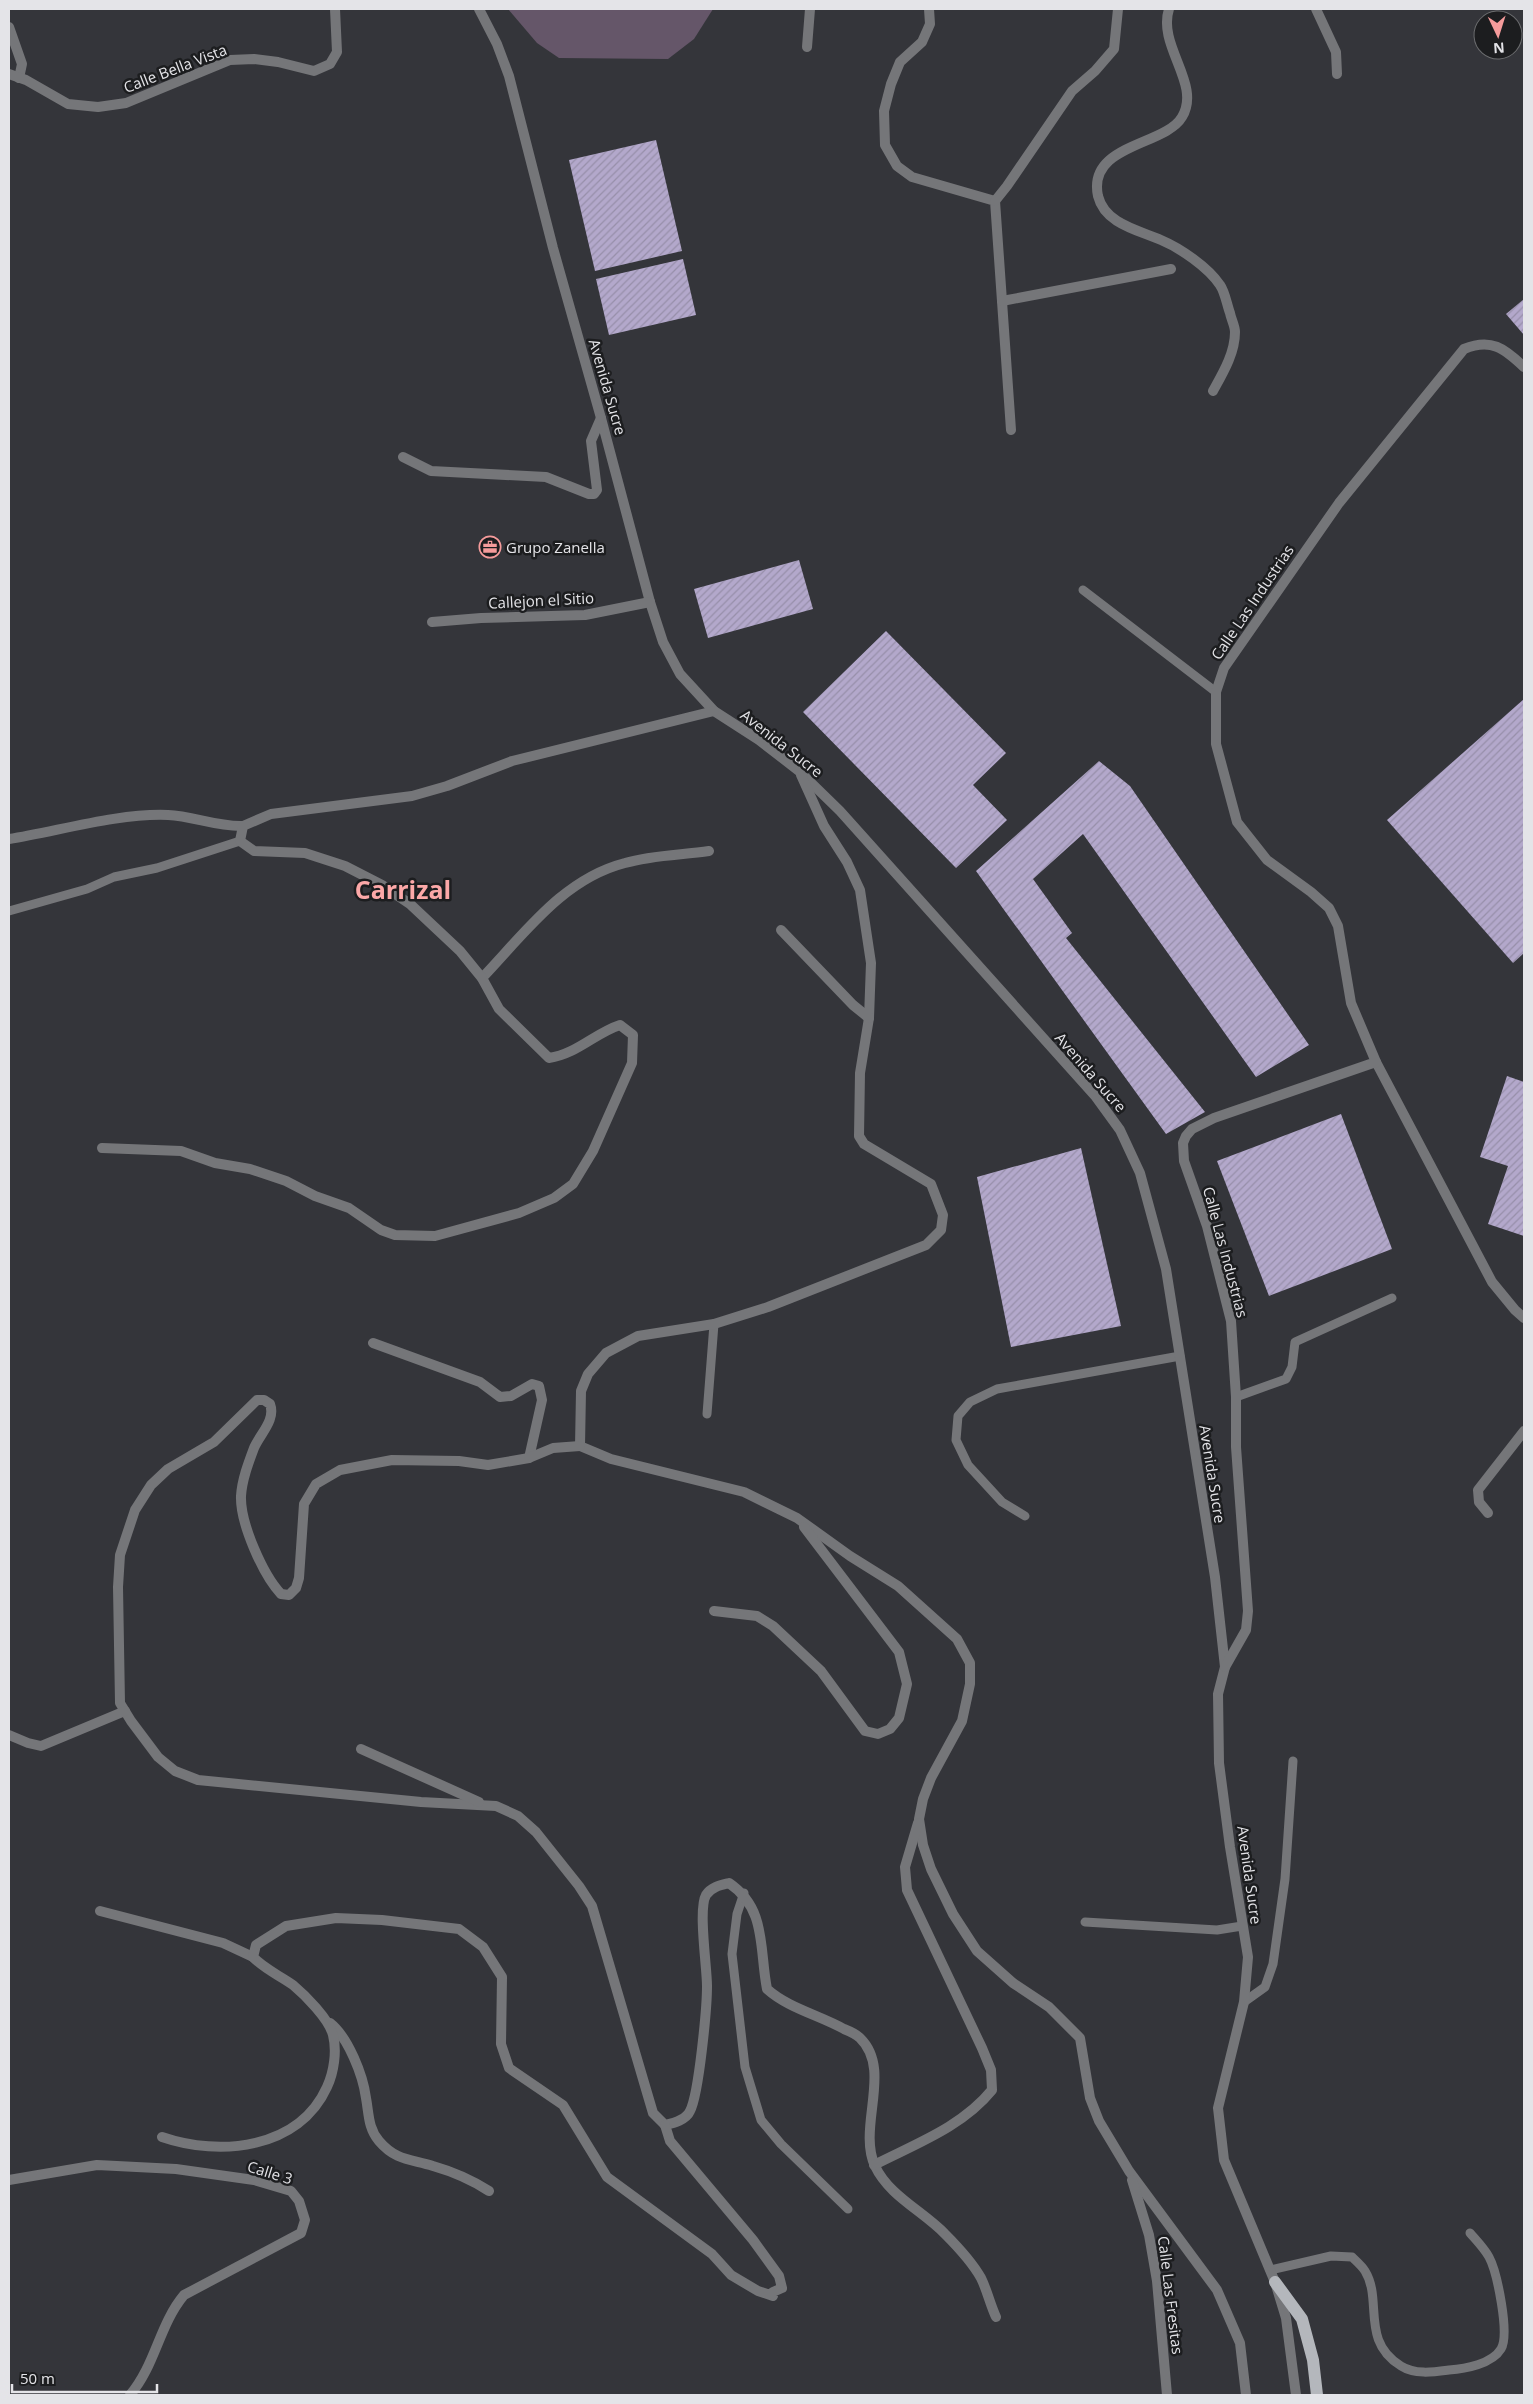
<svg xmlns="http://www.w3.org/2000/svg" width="1533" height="2404" font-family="'Open Sans',sans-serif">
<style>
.grass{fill:#655669}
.building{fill:url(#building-hatch)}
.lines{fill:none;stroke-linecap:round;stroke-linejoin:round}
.service{stroke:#757679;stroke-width:9}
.minor{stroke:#757679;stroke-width:10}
.primary{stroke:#b4b7bc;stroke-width:12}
.labels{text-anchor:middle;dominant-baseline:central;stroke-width:5;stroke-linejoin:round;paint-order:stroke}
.street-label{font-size:15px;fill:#e4e4e8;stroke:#1c1d1f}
.poi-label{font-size:15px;fill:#e4e4e8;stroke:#1c1d1f;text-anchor:start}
.town-label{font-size:25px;font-weight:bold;fill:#fca8a8;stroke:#1c1d1f}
</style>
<defs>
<pattern id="building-hatch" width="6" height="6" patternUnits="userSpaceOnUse" patternTransform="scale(1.25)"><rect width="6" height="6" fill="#b3a8cb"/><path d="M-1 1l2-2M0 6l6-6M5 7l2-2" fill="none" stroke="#978faa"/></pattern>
</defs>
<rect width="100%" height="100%" fill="#34353a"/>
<!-- grass -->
<polygon class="grass" points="508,9 713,9 694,39 668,59 559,58 537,43"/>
<!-- building -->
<g class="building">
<polygon points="656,140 682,251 595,271 569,160"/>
<polygon points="683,259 696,315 609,335 596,279"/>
<polygon points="1524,299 1524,335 1506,314"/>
<polygon points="799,560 813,609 708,638 694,589"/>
<polygon points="886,631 1006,753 973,785 1007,820 956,868 803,712"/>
<polygon points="1524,699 1524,953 1513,963 1387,820"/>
<polygon points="1099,761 1130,786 1309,1045 1256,1077 1083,834 1033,879 1072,933 1066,938 1205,1112 1166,1134 976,871"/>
<polygon points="1507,1076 1524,1082 1524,1236 1488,1224 1508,1166 1480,1157"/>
<polygon points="1341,1114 1392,1249 1269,1296 1217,1161"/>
<polygon points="1081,1148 1121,1326 1011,1347 977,1177"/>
</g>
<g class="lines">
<!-- service -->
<g class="service">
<polyline points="1083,590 1216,692"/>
<polyline points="9,911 87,889 114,877 157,868 240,841"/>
<polyline points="1236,1397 1286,1379 1292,1367 1295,1342 1392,1298"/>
<polyline points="707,1414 714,1324"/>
<polyline points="1025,1516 1002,1502 968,1465 956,1440 958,1416 970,1402 997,1389 1180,1356"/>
<polyline points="744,1893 737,1914 732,1954 745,2067 761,2120 781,2144 848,2209"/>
<polyline points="1085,1922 1217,1930 1242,1926"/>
<polyline points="1244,2002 1265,1987 1273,1964 1285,1879 1293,1761"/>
<path d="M 1270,2270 L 1331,2256 L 1352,2257 C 1356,2261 1362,2266 1365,2271 C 1383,2300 1360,2341 1401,2366 C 1415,2375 1434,2372 1449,2370 C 1465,2369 1492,2364 1501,2349 C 1510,2334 1497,2272 1489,2257 C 1484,2248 1476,2240 1470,2233"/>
</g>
<!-- minor -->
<g class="minor">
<polyline points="479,9 497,44 509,76 553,248 601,418 650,602 663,642 680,674 714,711 759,740 799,771 840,811 1096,1097 1120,1130 1140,1173 1166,1269 1215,1577 1225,1667 1218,1694 1219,1763 1230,1847 1248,1957 1244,2002 1218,2108 1224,2160 1275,2282 1286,2318 1296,2395"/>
<polyline points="929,9 930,24 922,42 900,62 891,84 884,111 885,145 897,166 912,177 995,201 1011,430"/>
<path d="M 1169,9 C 1157,46 1202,84 1182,117 C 1165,146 1087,144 1098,196 C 1105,224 1138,230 1161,240 C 1180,248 1208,267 1220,285 C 1225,292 1227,305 1230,313 C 1231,319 1235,326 1235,332 C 1235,353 1223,373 1213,391"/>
<polyline points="1316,9 1336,52 1337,74"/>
<polyline points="9,27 22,64 19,78"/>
<polyline points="807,47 810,9"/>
<polyline points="9,74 26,80 68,104 98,107 126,103 230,60 254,59 278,62 314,71 330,64 337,52 335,9"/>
<polyline points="995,201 1007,186 1072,91 1095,71 1114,49 1118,9"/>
<polyline points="1002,301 1171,269"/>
<polyline points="403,457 431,471 546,477 589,494 594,494 597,490 591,441 601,418"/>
<polyline points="432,622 481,618 585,615 650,602"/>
<polyline points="801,775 824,826 847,862 860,890 871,963 869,1018 860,1073 859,1136 864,1144 931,1184 943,1215 941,1230 926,1245 768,1307 714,1324 638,1336 606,1353 588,1374 581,1391 580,1446 611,1459 744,1492 797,1518 850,1556 898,1586 957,1639 970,1663 970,1684 962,1721 931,1778 923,1799 919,1819 923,1845 931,1869 953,1914 977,1951 1013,1983 1049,2007 1080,2038 1090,2098 1099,2121 1129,2171 1217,2290 1240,2343 1246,2395"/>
<path d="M 9,839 C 59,831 118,813 168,815 C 193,816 217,827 243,826"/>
<polyline points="781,930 853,1005 869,1018"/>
<path d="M 482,978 C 525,933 563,879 625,863 C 652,855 682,855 709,851"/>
<polyline points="1376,1062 1492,1282 1515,1310 1524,1318"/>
<path d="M 102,1148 L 181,1151 L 215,1163 L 250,1169 L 286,1181 L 315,1196 L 349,1208 L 381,1230 L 395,1235 L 435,1236 L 519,1213 L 554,1198 L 573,1184 L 593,1151 L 632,1063 L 633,1035 L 620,1025 C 595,1033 577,1054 549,1058 L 499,1009 L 482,978 L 460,951 L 410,904 L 382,885 L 345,866 L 305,853 L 254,851 L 240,841 L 243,826 L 271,814 L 412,796 L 447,786 L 512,761 L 714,711"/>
<polyline points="373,1343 480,1382 500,1397 511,1396 532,1384 539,1386 542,1400 529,1458"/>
<path d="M 580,1446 L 553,1448 L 529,1458 L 488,1465 L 459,1461 L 392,1460 L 340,1470 L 316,1484 L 304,1504 L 299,1578 L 296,1588 L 289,1595 L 281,1594 C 263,1575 240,1523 241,1496 C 242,1480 248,1464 254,1448 C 260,1434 276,1420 270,1404 L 264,1400 L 257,1400 L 214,1442 L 168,1469 L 151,1485 L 135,1510 L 120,1555 L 118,1587 L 120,1703 L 131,1721 L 158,1757 L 175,1771 L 198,1780 L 421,1802 L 496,1806 L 518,1816 L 536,1832 L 579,1886 L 592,1906 L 653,2113 L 665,2125 C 674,2123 686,2120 690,2111 C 699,2094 707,2007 707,1986 C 707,1967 698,1909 706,1895 C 711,1887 721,1885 729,1883 C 767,1909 759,1948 767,1989 C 788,2008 819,2015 844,2029 C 849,2031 856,2034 860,2038 C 893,2070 857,2127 875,2166 C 889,2196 923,2211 945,2234 C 958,2247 972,2262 981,2278 C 987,2290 990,2304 996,2317"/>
<polyline points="1488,1513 1479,1502 1478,1490 1524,1431"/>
<polyline points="714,1611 757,1616 773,1626 821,1671 865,1731 878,1734 890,1729 899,1718 907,1684 899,1652 804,1527"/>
<path d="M 1225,1667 L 1246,1630 L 1248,1611 L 1236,1447 L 1236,1397 L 1231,1321 L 1207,1226 L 1184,1161 L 1183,1143 L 1186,1136 L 1192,1129 L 1214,1118 L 1376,1062 L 1351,1003 L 1338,926 L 1329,908 L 1311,892 L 1267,860 L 1237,822 L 1216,744 L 1216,692 L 1224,668 L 1339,503 L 1464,349 C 1491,338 1504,348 1524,367"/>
<polyline points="9,1735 28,1743 41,1746 125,1711"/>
<polyline points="361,1749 479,1802"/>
<polyline points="100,1911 223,1943 253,1957"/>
<path d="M 330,2023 C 348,2037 363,2075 366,2098 C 369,2114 368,2128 379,2141 C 396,2161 411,2159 433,2166 C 454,2172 472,2180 489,2191"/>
<path d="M 162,2137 C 220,2157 299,2149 327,2087 C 334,2072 337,2051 333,2035 C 329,2019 305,1995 293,1985 C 279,1975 264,1969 253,1957 L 256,1945 L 286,1926 L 336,1918 L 382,1920 L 459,1929 L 483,1947 L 502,1977 L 501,2044 L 509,2068 L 563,2105 L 607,2177 L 712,2254 L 731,2275 L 758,2291 L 773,2296 L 773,2292 L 782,2288 L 779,2276 L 753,2240 L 670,2141 L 665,2125"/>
<path d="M 874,2165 C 915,2144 962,2127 992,2090 L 991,2070 L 982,2048 L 907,1890 L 905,1867 L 918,1823"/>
<path d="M 9,2180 L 97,2165 L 176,2169 L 254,2180 L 291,2191 L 299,2201 L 305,2220 L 301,2233 L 184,2295 C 159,2325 156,2364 130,2395"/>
<polyline points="1132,2180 1149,2235 1157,2281 1167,2395"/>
</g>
<!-- primary -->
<polyline class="primary" points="1275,2282 1302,2319 1313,2360 1317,2395"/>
</g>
<!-- icons -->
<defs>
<g id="office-ring" transform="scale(1.125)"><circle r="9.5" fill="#1c1d1f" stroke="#f59b9b" stroke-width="1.5"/><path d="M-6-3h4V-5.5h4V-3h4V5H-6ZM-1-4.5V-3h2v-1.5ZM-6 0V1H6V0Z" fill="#f59b9b"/></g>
</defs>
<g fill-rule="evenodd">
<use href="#office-ring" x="490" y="547"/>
</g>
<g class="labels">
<!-- street labels -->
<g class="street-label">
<text transform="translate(175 68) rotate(-21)">Calle Bella Vista</text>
<text transform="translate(608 387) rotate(74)">Avenida Sucre</text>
<text transform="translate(541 600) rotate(-3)">Callejon el Sitio</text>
<text transform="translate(1252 602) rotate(-56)">Calle Las Industrias</text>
<text transform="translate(782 743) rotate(38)">Avenida Sucre</text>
<text transform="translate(1091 1072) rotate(49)">Avenida Sucre</text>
<text transform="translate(1226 1252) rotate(75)">Calle Las Industrias</text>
<text transform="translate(1213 1474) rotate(81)">Avenida Sucre</text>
<text transform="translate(1250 1875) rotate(82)">Avenida Sucre</text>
<text transform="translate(270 2172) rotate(17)">Calle 3</text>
<text transform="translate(1171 2295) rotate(83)">Calle Las Fresitas</text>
</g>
<!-- poi labels -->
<g class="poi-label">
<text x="506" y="547">Grupo Zanella</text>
</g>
<!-- town labels -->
<g class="town-label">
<text x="403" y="889">Carrizal</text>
</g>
</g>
<!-- border -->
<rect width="1533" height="2404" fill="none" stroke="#e4e4e8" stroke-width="20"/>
<!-- north arrow -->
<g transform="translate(1498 35) rotate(176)"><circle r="24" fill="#1c1d1f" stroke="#6c6d6f"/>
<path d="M0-4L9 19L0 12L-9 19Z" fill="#f59b9b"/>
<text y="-8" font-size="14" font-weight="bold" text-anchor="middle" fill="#e4e4e8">N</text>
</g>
<!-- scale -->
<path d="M12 2384v8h145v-8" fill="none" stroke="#e4e4e8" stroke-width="2.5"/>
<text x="20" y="2384" font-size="15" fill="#e4e4e8" stroke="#1c1d1f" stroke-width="4" paint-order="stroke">50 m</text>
</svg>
